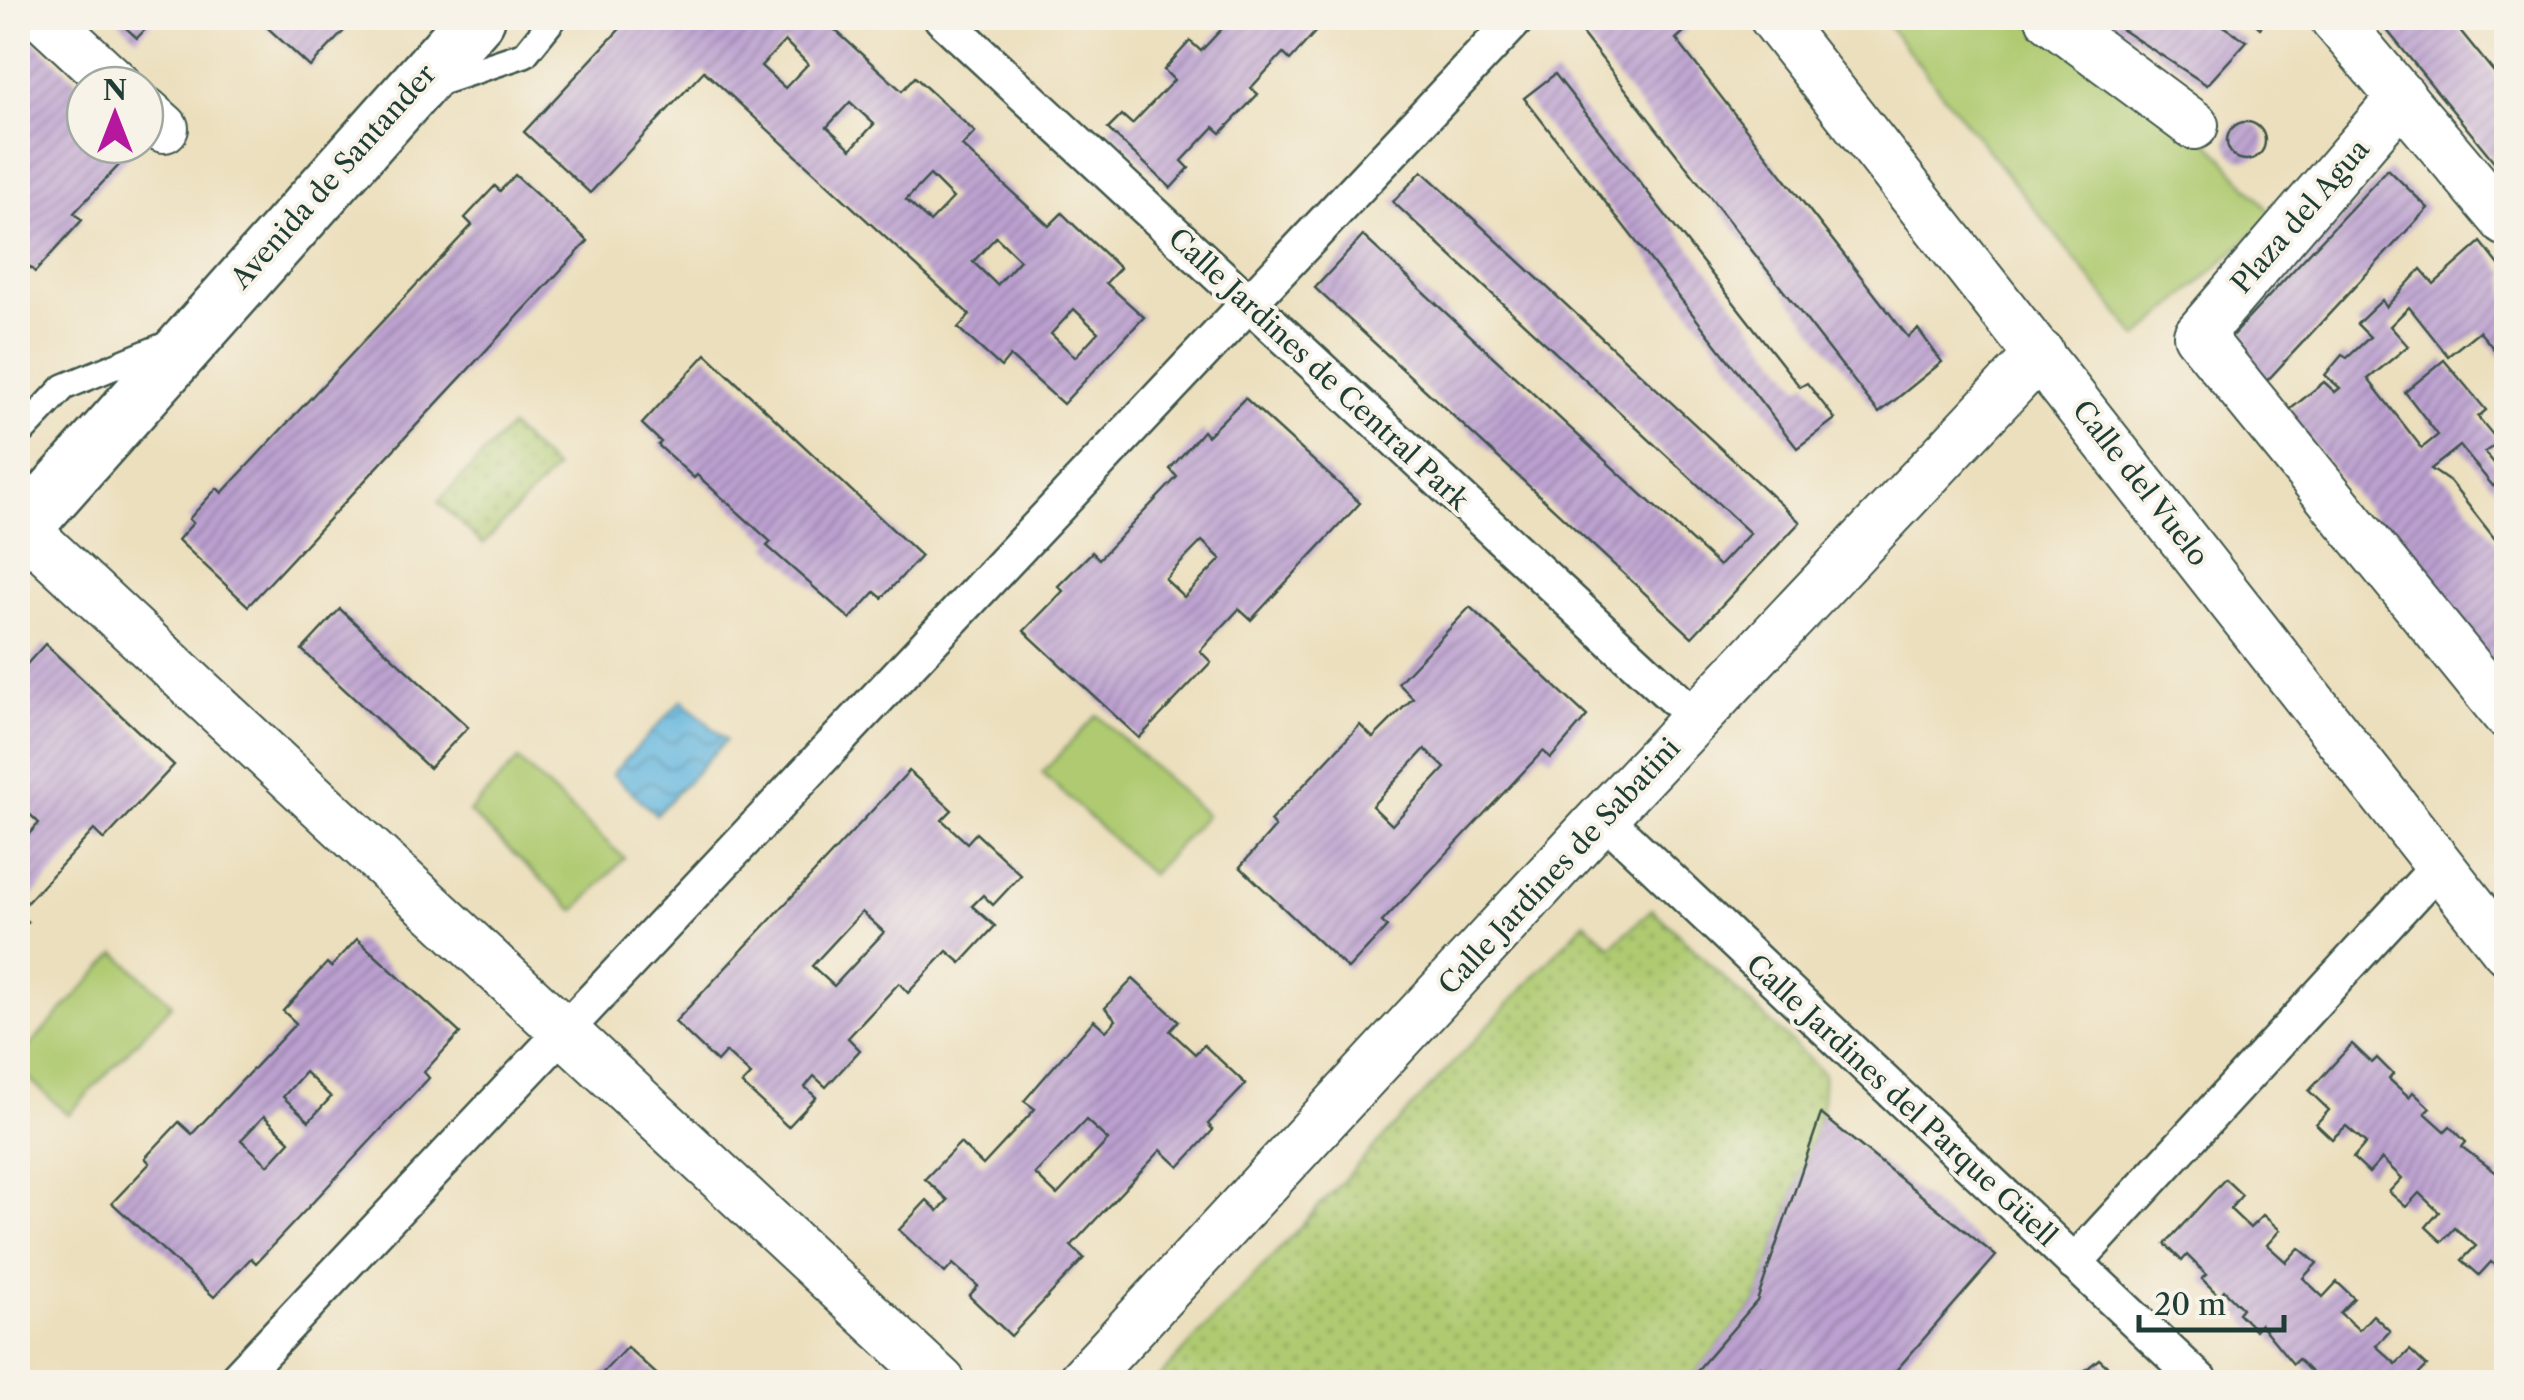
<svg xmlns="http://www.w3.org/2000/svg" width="2524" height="1400" font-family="'Libre Caslon Text',serif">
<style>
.grass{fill:url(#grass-dots);stroke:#678452;stroke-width:2.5}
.garden{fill:#afca71;stroke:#678452;stroke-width:2.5}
.water{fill:url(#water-waves);stroke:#417a89;stroke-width:2.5}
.building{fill:url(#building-hatch);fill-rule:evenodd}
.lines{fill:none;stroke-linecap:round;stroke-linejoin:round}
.service-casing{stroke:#3e5549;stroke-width:30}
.pedestrian-casing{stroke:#3e5549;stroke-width:40}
.minor-casing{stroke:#3e5549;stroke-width:52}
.secondary-casing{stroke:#3e5549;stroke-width:60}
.service{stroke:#fff;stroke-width:25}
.pedestrian{stroke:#fff;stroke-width:35}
.minor{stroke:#fff;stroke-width:48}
.secondary{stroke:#fff;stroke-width:55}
.labels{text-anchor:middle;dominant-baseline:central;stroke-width:8;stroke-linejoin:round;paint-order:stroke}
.street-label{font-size:28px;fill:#1f3d34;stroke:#f7f3e8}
</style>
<defs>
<pattern id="grass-dots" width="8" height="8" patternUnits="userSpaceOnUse" patternTransform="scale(2.5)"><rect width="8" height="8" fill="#afca71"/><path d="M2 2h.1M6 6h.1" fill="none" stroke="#8ea55e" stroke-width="1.8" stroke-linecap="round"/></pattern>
<pattern id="water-waves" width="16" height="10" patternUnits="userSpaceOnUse" patternTransform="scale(2.5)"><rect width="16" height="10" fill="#63b6de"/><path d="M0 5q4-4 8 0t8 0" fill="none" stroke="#5195b5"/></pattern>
<pattern id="building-hatch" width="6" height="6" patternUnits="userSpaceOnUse" patternTransform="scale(2.5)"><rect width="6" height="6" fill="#bca0d0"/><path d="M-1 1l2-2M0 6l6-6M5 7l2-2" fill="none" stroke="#9884aa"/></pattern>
</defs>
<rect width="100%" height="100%" fill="#f7f3e8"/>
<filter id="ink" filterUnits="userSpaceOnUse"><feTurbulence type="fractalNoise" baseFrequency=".01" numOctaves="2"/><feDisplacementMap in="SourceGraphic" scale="20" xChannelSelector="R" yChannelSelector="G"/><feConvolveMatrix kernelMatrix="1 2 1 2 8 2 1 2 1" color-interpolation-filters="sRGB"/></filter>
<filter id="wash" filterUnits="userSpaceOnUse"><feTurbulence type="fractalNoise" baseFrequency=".0048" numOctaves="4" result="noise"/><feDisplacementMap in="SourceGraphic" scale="40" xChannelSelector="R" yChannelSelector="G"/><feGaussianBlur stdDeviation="2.25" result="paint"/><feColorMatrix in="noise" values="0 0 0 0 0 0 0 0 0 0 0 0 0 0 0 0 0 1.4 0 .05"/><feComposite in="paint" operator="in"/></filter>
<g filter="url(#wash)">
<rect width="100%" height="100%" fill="#ecdfbd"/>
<!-- grass -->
<g class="grass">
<polygon points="510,427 555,469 483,544 438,502"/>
<polygon points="1652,909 1824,1074 1821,1114 1757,1301 1687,1382 1155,1382 1585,922 1611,947"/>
</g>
<!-- garden -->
<g class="garden">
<polygon points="1882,18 2020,18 2194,125 2273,216 2138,338"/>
<polygon points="1097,715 1206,815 1151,875 1042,773"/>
<polygon points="518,760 624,858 575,911 469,812"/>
<polygon points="116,953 172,1004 68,1115 18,1068 18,1058"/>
</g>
<!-- water -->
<polygon class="water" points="682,700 726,740 656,815 612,774"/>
<g id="blocks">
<!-- building -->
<g class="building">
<polygon points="115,18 156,18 137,38"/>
<polygon points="257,18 356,18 310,67"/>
<path d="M 630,18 L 822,18 L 902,91 L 915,77 L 930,91 L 975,132 L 962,146 L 1049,226 L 1062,213 L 1075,226 L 1120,268 L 1106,283 L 1144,317 L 1063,404 L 1010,356 L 1001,367 L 958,328 L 970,315 L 704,71 L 590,193 L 524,132 ZM 785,41 L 808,64 L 785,88 L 761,66 ZM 850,102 L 874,124 L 851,149 L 827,127 ZM 930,175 L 953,198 L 930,222 L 906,200 ZM 996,237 L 1020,260 L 997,285 L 973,262 ZM 1074,309 L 1098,332 L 1075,357 L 1051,334 Z"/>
<polygon points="1232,18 1326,20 1290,60 1283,53 1251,88 1258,94 1221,133 1214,127 1182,161 1189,168 1171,188 1108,129 1122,115 1132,124 1174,80 1164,70 1190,41 1201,51"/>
<polygon points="1570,18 1676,18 1686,30 1676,39 1908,337 1918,329 1942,362 1879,413"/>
<polygon points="2104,18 2211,18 2247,41 2207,85"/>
<polygon points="2249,18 2269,18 2260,28"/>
<polygon points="2377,18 2450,18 2506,87 2506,176"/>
<polygon points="18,26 85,89 85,145 138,145 74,213 82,220 35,272 18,256"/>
<polygon points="1555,74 1800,387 1807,383 1835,419 1797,448 1524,98"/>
<circle cx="2246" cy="141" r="19"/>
<polygon points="2388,169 2428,208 2264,384 2228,340"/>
<polygon points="1422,171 1800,522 1692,637 1315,288 1363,236 1719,566 1750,533 1393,202"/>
<polygon points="515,175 588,241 248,606 178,540 193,523 189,519 217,488 222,493 472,225 465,218 495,186 500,191"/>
<polygon points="2481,242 2506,274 2506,364 2479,331 2448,356 2409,307 2390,326 2408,346 2368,379 2422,448 2438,435 2405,392 2444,360 2486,410 2478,417 2499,442 2485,452 2506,478 2493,486 2460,446 2431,469 2450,482 2506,553 2506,651 2492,663 2287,412 2324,382 2335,392 2340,388 2325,375 2342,355 2347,358 2370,337 2357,324 2382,300 2386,307 2421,269 2434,284"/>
<polygon points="706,354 921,556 882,598 875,592 850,619 767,546 771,542 697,475 694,478 658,445 661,442 642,424"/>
<path d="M 1245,398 L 1360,503 L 1251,620 L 1239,609 L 1200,651 L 1211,662 L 1139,738 L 1024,631 L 1063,591 L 1058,586 L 1092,552 L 1099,559 L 1177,477 L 1170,469 L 1203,431 L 1207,436 ZM 1202,541 L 1221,559 L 1184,597 L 1165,579 Z"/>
<polygon points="2506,478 2506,501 2495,487"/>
<path d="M 1470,607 L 1587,716 L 1551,758 L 1543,751 L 1466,833 L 1382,922 L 1387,927 L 1348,969 L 1240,867 L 1275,827 L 1270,821 L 1360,725 L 1373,738 L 1413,698 L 1398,683 ZM 1425,749 L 1445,768 L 1392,825 L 1372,806 Z"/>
<polygon points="340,609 468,727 429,768 302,650"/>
<polygon points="45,644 174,765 104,840 94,830 18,912 18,846 39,823 18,803 18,674"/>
<path d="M 909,771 L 952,810 L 942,820 L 967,843 L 976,833 L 1021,875 L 993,905 L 983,895 L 972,906 L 995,926 L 961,963 L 947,951 L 908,993 L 899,983 L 848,1038 L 860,1050 L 826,1087 L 814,1076 L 805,1087 L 816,1097 L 788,1127 L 742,1084 L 751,1075 L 726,1052 L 717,1062 L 675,1022 ZM 862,912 L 884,932 L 834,986 L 812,966 Z"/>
<polygon points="18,913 28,922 18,933"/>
<path d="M 357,939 L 460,1033 L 424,1072 L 429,1078 L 344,1169 L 256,1263 L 251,1258 L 214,1297 L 112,1203 L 150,1163 L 145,1158 L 179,1122 L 192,1134 L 296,1023 L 283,1011 L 327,963 L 331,967 ZM 305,1072 L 331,1097 L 309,1121 L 283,1097 ZM 264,1116 L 290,1141 L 268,1165 L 241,1140 Z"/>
<path d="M 1133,979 L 1179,1021 L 1170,1031 L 1195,1054 L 1204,1045 L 1246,1084 L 1208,1124 L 1213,1130 L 1179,1167 L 1161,1150 L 1071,1246 L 1084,1258 L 1011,1336 L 969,1296 L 978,1286 L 953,1264 L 945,1273 L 899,1230 L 927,1200 L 938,1211 L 948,1200 L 925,1179 L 960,1143 L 983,1165 L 1035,1109 L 1024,1101 L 1094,1020 L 1106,1031 L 1116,1020 L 1105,1008 ZM 1086,1120 L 1108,1140 L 1057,1195 L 1035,1174 Z"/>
<polygon points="2352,1044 2372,1063 2377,1058 2393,1074 2389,1079 2409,1097 2413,1092 2430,1108 2425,1113 2445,1131 2450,1126 2466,1142 2462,1147 2502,1177 2498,1181 2506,1188 2506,1275 2491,1262 2479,1275 2462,1260 2476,1246 2455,1228 2442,1242 2426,1227 2439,1212 2419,1193 2406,1207 2389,1192 2402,1178 2382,1159 2369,1173 2353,1158 2366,1143 2346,1126 2332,1139 2316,1124 2329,1110 2309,1091"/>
<polygon points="1821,1114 1996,1256 1886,1382 1778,1382 1760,1366 1746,1382 1687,1382 1757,1301"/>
<polygon points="2225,1179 2242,1195 2230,1209 2250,1228 2263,1215 2280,1230 2267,1245 2286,1262 2299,1248 2317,1263 2303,1278 2323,1297 2337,1282 2354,1298 2340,1313 2359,1330 2373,1315 2390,1331 2376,1346 2396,1364 2410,1350 2427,1366 2411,1382 2310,1382 2315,1376 2298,1359 2293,1364 2260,1324 2255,1330 2238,1313 2242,1308 2224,1290 2219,1296 2202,1279 2207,1275 2187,1255 2182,1261 2165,1244"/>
<polygon points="627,1347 665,1382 594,1382"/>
<polygon points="2099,1359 2125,1382 2071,1382"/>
</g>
</g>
</g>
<g filter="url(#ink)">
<use href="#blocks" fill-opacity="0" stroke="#3e5549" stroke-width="2.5"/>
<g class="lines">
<!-- service casing -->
<g class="service-casing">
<g id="service">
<polyline points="432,85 525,54 554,18"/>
<polyline points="18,436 64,387 171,343"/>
</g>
</g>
<!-- pedestrian casing -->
<g class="pedestrian-casing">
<g id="pedestrian">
<polyline points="942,18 1697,719"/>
<polyline points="1603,817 2201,1382"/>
<polyline points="2074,1263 2440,865"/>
<polyline points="234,1382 1517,18"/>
</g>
</g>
<!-- minor casing -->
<g class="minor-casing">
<g id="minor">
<polyline points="45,18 117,85"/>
<polyline points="1774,18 2506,950"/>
<polyline points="2050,18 2194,125"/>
<polyline points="2334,18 2506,222"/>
<polyline points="2402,97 2198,335 2506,714"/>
<polyline points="145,111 164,128"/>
<polyline points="23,528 941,1382"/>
<polyline points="1081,1382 1603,817 2040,354"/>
</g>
</g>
<!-- secondary casing -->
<g class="secondary-casing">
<polyline id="secondary" points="18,534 477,18"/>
</g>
<!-- service -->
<use href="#service" class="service"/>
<!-- pedestrian -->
<use href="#pedestrian" class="pedestrian"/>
<!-- minor -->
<use href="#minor" class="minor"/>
<!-- secondary -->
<use href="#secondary" class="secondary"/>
</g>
</g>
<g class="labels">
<!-- street labels -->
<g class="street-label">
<text transform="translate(333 176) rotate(-48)">Avenida de Santander</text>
<text transform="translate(2300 216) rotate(-49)">Plaza del Agua</text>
<text transform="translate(1319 369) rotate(43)">Calle Jardines de Central Park</text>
<text transform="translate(2141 483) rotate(52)">Calle del Vuelo</text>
<text transform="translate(1559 866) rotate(-47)">Calle Jardines de Sabatini</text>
<text transform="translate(1902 1100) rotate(43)">Calle Jardines del Parque Güell</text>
</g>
</g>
<!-- margin -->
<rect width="2524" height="1400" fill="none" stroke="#f7f3e8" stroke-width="60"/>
<!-- north arrow -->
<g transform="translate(115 115)"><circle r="48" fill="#f7f3e8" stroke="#a1aaa0" stroke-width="2.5"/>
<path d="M0-8L18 38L0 25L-18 38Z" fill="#b5179e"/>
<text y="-15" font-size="28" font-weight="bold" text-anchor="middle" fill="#1f3d34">N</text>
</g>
<!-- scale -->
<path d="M2139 1315v15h145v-15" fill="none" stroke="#1f3d34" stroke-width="5"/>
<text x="2154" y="1315" font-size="30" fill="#1f3d34" stroke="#f7f3e8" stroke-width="8" paint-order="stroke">20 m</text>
</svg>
